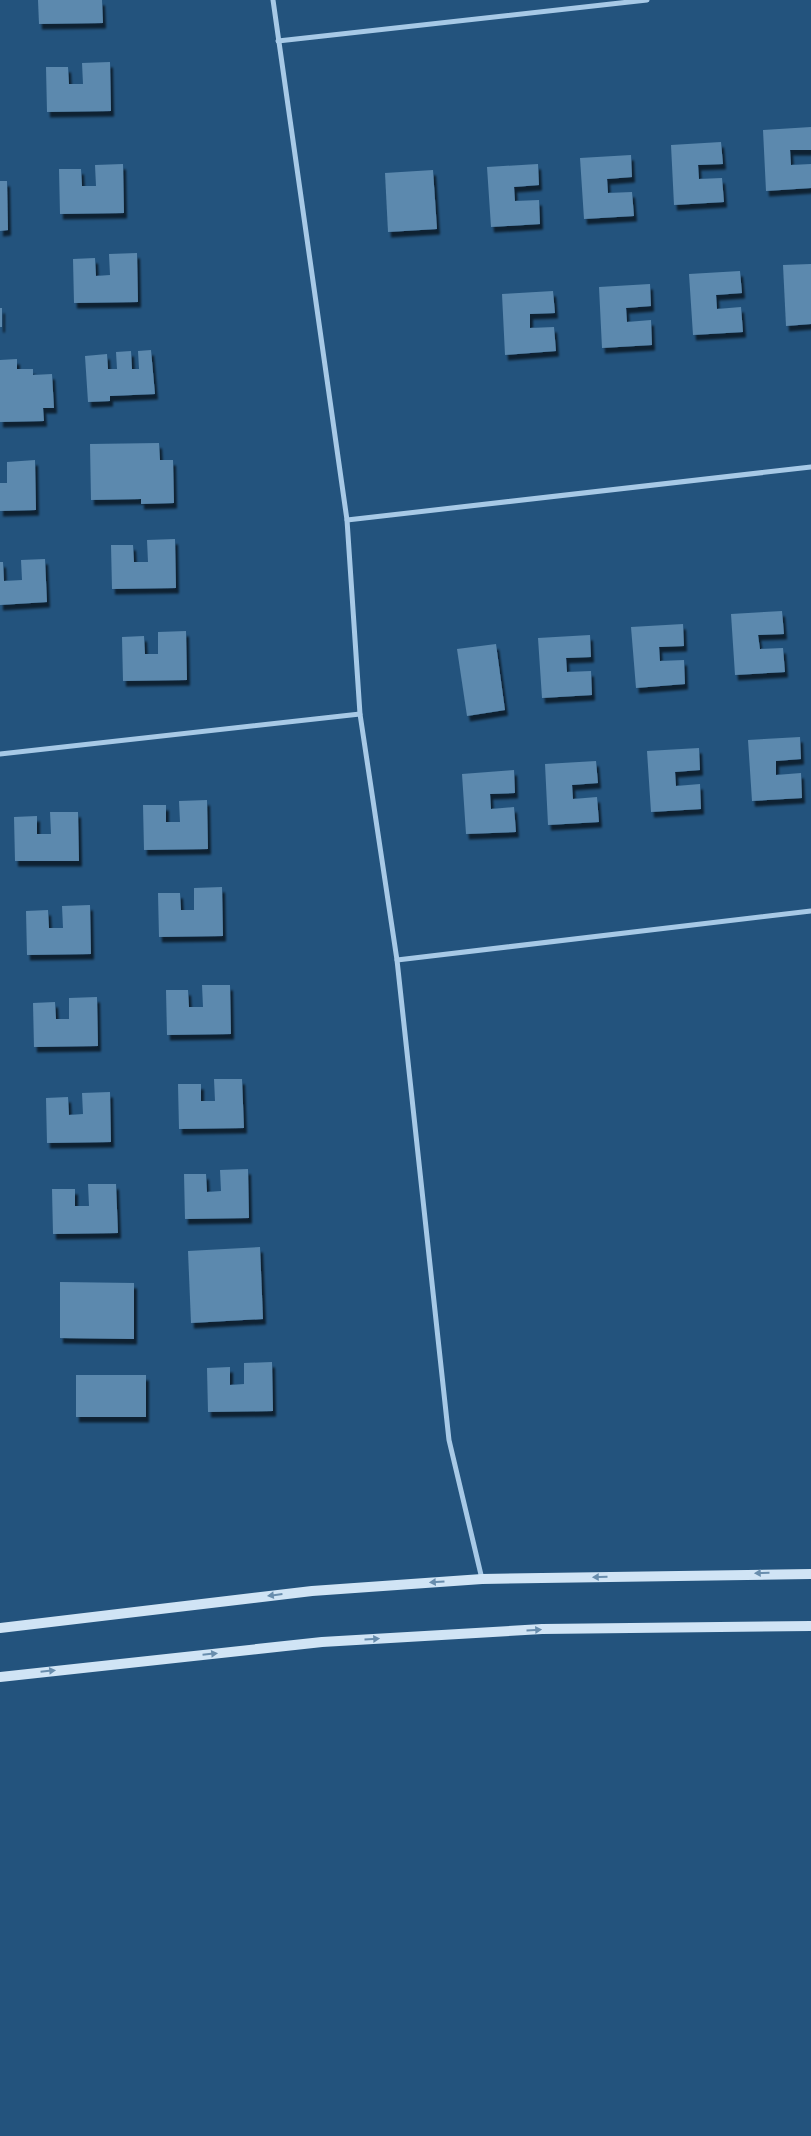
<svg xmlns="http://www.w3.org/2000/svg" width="811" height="2136" font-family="'Sofia Sans Condensed',sans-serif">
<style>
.building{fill:#5c89ae;filter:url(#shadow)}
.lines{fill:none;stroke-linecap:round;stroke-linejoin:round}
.street{stroke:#a7c9e6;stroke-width:5}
.secondary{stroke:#d0e4f5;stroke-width:10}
.oneway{fill:#688dad}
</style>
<defs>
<filter id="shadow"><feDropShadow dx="3" dy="5.5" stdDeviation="1" flood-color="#0009"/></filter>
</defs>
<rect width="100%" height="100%" fill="#23537d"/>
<!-- building -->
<g class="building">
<polygon points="38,0 102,0 103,23 39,24"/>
<polygon points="110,62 111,111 47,112 46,67 68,67 69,84 83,84 82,63"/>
<polygon points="811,127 811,150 790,150 791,165 811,164 811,188 766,191 763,130"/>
<polygon points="721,142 723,164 698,165 699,179 722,178 724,202 674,205 671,145"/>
<polygon points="631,155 632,177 607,179 608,193 632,192 634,216 584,219 580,158"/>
<polygon points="123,164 124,213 60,214 59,169 81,169 82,186 96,186 95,165"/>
<polygon points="538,164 539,185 514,187 515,201 539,200 540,224 491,227 487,167"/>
<polygon points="433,170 437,229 388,232 385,173"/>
<polygon points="0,181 7,181 8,230 0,231"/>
<polygon points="137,253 138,302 74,303 73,259 95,258 96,276 110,275 109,254"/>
<polygon points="811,264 811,324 786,326 783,265"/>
<polygon points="740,271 742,293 716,295 717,309 741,307 743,332 693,335 689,274"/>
<polygon points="650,284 651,306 626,308 627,322 651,320 652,345 602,348 599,287"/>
<polygon points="553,291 555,313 530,314 530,328 554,327 556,351 505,355 502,294"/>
<rect x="0" y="308" width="2" height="19"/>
<polygon points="151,350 155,394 110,396 110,401 88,402 85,356 107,354 108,369 117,369 116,352 131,351 132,369 139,369 138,351"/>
<polygon points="17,359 17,369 33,369 33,375 52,374 54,408 43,408 44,421 0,422 0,360"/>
<polygon points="159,443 160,460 173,460 174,503 141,504 141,499 91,500 90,444"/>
<polygon points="35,460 36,510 0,511 0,483 7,483 7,462"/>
<polygon points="175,539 176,588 112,589 111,545 133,545 134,562 148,562 147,540"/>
<polygon points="45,559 47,602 0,605 0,562 3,562 4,581 22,580 21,560"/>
<polygon points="782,611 784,634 758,635 760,649 783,648 785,672 735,675 731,614"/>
<polygon points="683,624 684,646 659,647 660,661 684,660 685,684 636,688 631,627"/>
<polygon points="186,631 187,680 123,681 122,637 144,636 145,654 158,654 158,632"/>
<polygon points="590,635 591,657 566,658 567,672 591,671 592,695 542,698 538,638"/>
<polygon points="496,644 505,710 467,716 457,649"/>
<polygon points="800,737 801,759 776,761 776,775 801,773 802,798 752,801 748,740"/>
<polygon points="699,748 700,770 675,772 676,786 700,784 701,809 651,812 647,751"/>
<polygon points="596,761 598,783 572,785 573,799 597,797 599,822 548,825 545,764"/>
<polygon points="514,770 515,793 490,794 491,809 514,807 516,832 466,834 462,774"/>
<polygon points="207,800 208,849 144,850 143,805 166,805 166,822 180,822 179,801"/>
<polygon points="50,812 78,812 79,861 15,861 14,817 37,816 37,834 51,834"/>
<polygon points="222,887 223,936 159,937 158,893 180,893 181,910 194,910 194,888"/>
<polygon points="90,905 91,954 27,955 26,911 48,910 49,928 63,928 62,906"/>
<polygon points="202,985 230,985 231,1034 167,1035 166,990 188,990 189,1007 203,1007"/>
<polygon points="97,997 98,1046 34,1047 33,1003 55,1002 56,1019 69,1019 69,998"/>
<polygon points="214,1079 242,1079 244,1128 179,1129 178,1084 201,1084 201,1101 215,1101"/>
<polygon points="110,1092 111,1142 47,1143 46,1098 68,1097 69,1115 83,1114 82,1093"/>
<polygon points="248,1169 249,1218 185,1219 184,1174 206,1174 207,1192 221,1191 220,1170"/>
<polygon points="88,1184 116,1184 118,1233 53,1234 52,1189 75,1189 75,1206 89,1206"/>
<polygon points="260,1247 263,1319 191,1323 188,1251"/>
<polygon points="60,1282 134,1283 134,1339 60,1338"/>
<polygon points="272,1362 273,1411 208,1412 207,1368 230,1367 230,1385 244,1384 244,1363"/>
<rect x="76" y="1375" width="70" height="42"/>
</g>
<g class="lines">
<!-- street -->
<g class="street">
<polyline points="273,0 347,520 360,714 397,960 449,1440 482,1579"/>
<polyline points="278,41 647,0"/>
<polyline points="347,520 811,467"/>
<polyline points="0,754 360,714"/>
<polyline points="397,960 811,911"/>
</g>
<!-- secondary -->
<g class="secondary">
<polyline points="0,1628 312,1591 482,1579 811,1574"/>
<polyline points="0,1677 322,1642 542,1629 811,1626"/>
</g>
</g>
<!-- one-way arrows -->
<defs><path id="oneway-solid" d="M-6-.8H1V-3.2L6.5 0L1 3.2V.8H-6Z" transform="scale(1.25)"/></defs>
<g class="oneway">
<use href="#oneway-solid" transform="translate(762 1573) rotate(179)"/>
<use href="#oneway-solid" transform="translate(600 1577) rotate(179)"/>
<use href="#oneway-solid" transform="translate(437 1582) rotate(176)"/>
<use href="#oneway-solid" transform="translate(275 1595) rotate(173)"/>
<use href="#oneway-solid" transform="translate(534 1630) rotate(-3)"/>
<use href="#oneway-solid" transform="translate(372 1639) rotate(-3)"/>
<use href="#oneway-solid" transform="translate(210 1654) rotate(-6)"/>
<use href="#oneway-solid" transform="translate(48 1671) rotate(-6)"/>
</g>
</svg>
